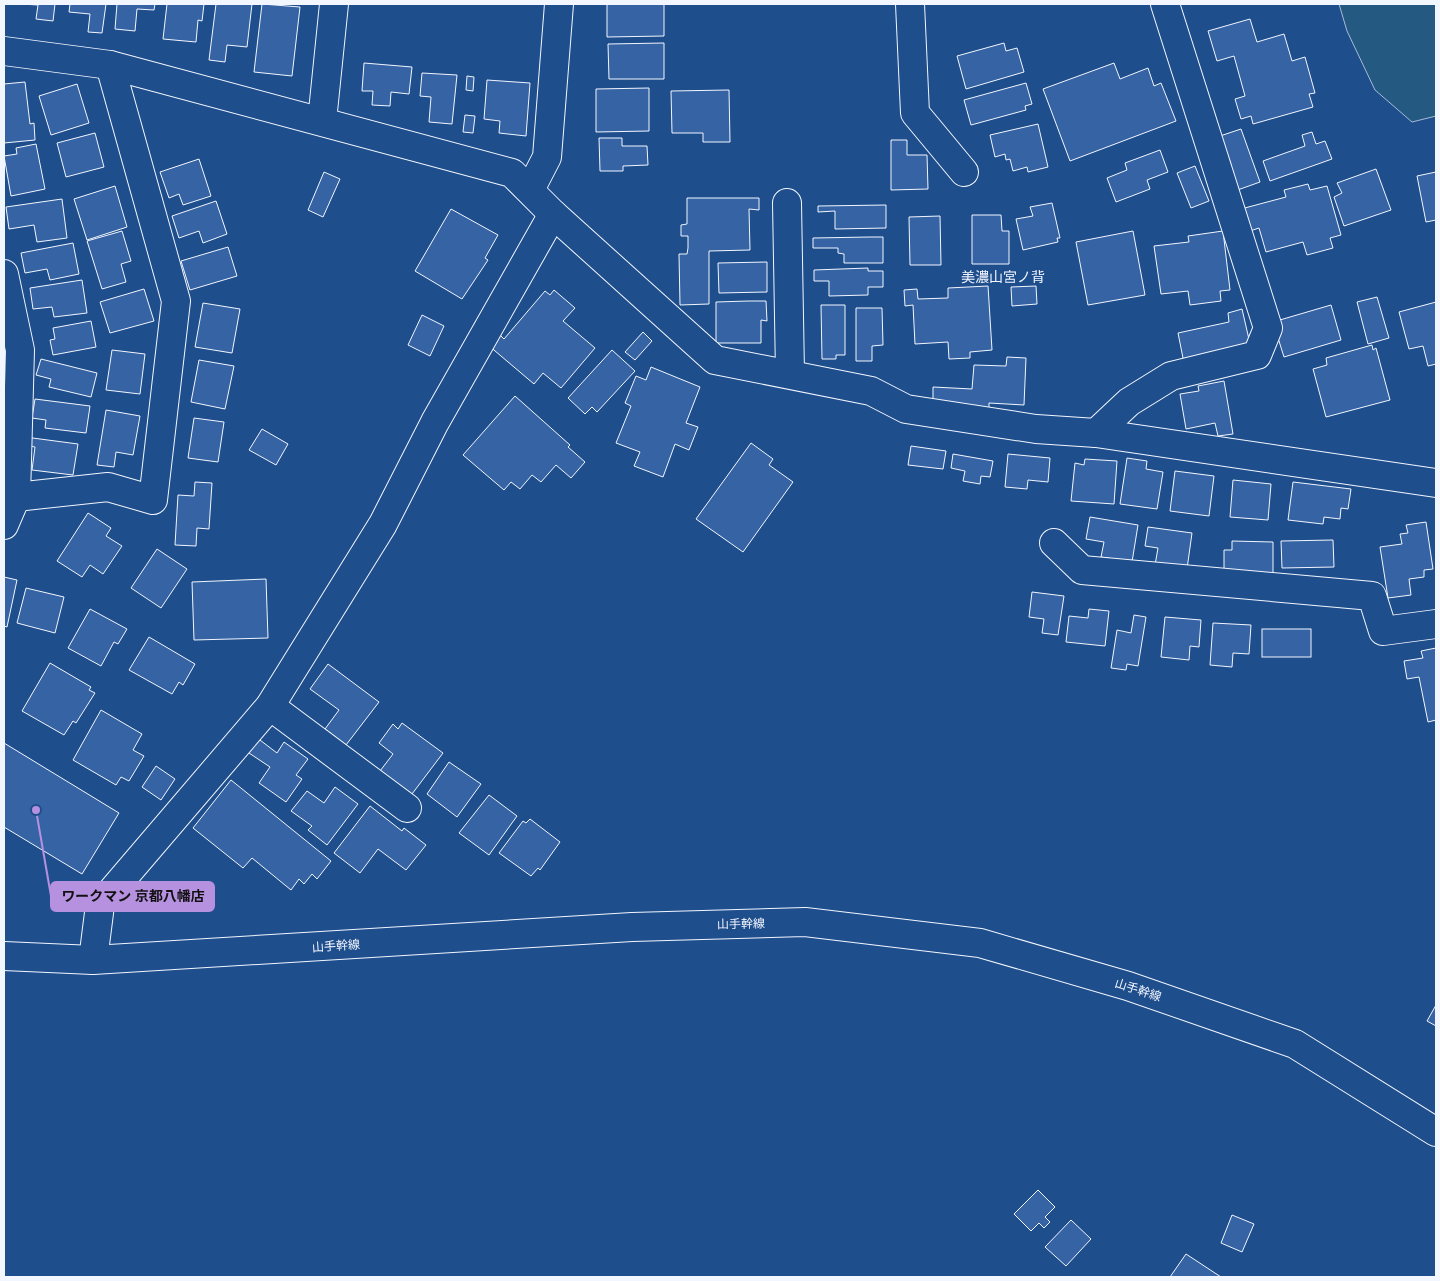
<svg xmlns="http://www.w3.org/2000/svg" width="1440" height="1281" font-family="'DM Sans','Noto Sans JP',sans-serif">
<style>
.green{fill:#245a82;stroke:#a8bbd7}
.building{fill:#3563a3;stroke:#f2f6ff}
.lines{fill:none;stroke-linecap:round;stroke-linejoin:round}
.minor-casing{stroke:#f2f6ff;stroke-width:30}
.major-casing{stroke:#f2f6ff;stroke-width:30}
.minor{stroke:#1f4e8c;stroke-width:28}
.major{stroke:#1f4e8c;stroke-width:28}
.labels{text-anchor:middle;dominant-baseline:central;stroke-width:4;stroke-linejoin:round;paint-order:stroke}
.street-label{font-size:12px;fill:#f2f6ff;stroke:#1f4e8c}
.neighbourhood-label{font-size:14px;fill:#f2f6ff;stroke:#1f4e8c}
.leader{fill:none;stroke:#b691df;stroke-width:2}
.callout-dot{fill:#b691df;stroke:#1f4e8c;stroke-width:2}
.callout{fill:#b691df;stroke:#b691df;stroke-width:2}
.callout-label{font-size:14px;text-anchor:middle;font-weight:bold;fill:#111}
</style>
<rect width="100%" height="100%" fill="#1f4e8c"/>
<!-- green -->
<polygon class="green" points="1339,4 1436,4 1436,116 1412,122 1375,90 1347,31"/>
<!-- building -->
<g class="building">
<polygon points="22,4 55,4 53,21 36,19 38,5"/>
<polygon points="70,4 106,4 102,33 88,32 90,14 69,12"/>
<polygon points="117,4 155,4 154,10 137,9 135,31 115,29"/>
<polygon points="167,4 204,4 202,21 198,20 196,42 163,39"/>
<polygon points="216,4 252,4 247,47 227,45 225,62 209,60"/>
<polygon points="262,4 300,7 292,76 254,72"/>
<polygon points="607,4 664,4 664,36 607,37"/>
<polygon points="1250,19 1257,42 1284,34 1292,61 1305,57 1315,93 1309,94 1313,107 1253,124 1251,116 1241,119 1235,99 1245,96 1234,56 1217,61 1208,31"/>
<polygon points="664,43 664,79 609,79 608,44"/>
<polygon points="1004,43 1006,51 1017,48 1024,72 966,89 957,56"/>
<polygon points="364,63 412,67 409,94 391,92 390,106 372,105 373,91 362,91"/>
<polygon points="1114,63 1120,79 1148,68 1154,86 1161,83 1176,121 1070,161 1043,89"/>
<polygon points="422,73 457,75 452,124 429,122 431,97 420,96"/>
<polygon points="467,76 474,77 473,91 466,90"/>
<polygon points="487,80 530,83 526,136 499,133 500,121 484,119"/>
<polygon points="25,82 30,124 34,123 35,140 4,143 4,84"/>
<polygon points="1026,83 1032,104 1025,106 1026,110 971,125 964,100"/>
<polygon points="77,84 89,123 51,135 39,96"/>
<polygon points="649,88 649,131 596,132 596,89"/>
<polygon points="729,90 730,142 703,142 703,133 672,133 671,91"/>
<polygon points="465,115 475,116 473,133 463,132"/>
<polygon points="1038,124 1048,167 1028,172 1027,167 1013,171 1010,159 1006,160 1005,154 995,157 990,135"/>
<polygon points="1241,129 1260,182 1232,192 1222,167 1231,164 1220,136"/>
<polygon points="1312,132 1316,144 1325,141 1332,159 1270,181 1263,161 1305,146 1302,135"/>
<polygon points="95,133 104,167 66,177 57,143"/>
<polygon points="599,138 622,138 622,146 647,146 648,165 623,166 623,171 600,171"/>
<polygon points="891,140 907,140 907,155 927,155 928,189 891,190"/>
<polygon points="36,144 45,189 11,196 4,156 17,154 16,148"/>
<polygon points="1160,150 1168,172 1147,180 1150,189 1116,202 1107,178 1127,170 1125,163"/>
<polygon points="199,159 211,196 183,205 179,194 169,198 160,172"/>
<polygon points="1195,166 1209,201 1191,208 1177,173"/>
<polygon points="1376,169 1391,210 1344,226 1334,197 1342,193 1337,183"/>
<polygon points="324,172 340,179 323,217 308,210"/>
<polygon points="1436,172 1436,220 1426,222 1417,176"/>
<polygon points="1308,184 1310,190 1327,186 1341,235 1330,238 1333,248 1307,255 1303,242 1266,252 1259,228 1247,232 1241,209 1286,197 1284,190"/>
<polygon points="115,186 127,227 87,240 74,199"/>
<polygon points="687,198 759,198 759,210 749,209 750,250 709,251 709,304 680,305 679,254 687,254 688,248 688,236 681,236 681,225 687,224"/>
<polygon points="62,199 67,238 37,242 34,225 9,229 6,207"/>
<polygon points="216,201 227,234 203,243 199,231 179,238 172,216"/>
<polygon points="1052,203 1060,238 1057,238 1058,242 1023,250 1016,219 1033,216 1030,207"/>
<polygon points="886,205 886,228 835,229 835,211 818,212 818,206"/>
<polygon points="451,209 498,235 485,258 488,260 462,299 415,271"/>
<polygon points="972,215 1001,215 1002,231 1009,231 1009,264 972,264"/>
<polygon points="940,216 941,265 910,265 909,217"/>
<polygon points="122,231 131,261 121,264 126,282 102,289 87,241"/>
<polygon points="1133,231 1145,295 1088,305 1076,242"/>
<polygon points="1223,231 1230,290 1220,291 1221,301 1190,305 1188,291 1161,294 1154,246 1189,242 1188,236"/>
<polygon points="870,237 883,237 883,263 844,263 844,254 838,253 838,248 813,248 813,238"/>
<polygon points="73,243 79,274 50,280 47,269 25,273 21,253"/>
<polygon points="228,247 237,276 190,290 181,261"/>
<polygon points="767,262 767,292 719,293 718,263"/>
<polygon points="868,268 868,271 883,271 883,287 868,287 868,295 829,296 829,281 814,281 814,270"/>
<polygon points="82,280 87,313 54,317 52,307 33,309 30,288"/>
<polygon points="988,286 992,350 970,352 970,358 949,359 948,342 915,344 913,305 905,306 904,290 917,289 918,299 948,298 948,288"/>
<polygon points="1036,286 1037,304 1012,306 1011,287"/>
<polygon points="144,289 154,321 110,333 100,302"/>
<polygon points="554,290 575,308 563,321 595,348 561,388 543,373 534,384 488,345 499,334 504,339 545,291 550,295"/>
<polygon points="1377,297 1389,338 1368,344 1357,302"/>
<polygon points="748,301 766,301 767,321 761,320 761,343 716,343 716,302"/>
<polygon points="1436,302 1436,364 1428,366 1423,346 1409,349 1399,312"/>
<polygon points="203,303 240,309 232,353 195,347"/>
<polygon points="821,305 845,305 845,355 836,355 836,359 822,359"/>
<polygon points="1331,305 1341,340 1284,357 1273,322"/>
<polygon points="856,308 882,308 883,345 872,346 872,361 856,361"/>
<polygon points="1242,309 1251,348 1184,363 1178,333 1229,322 1228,313"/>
<polygon points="422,315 444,326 430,356 408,345"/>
<polygon points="91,321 96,347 53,355 50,340 55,339 53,328"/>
<polygon points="643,332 652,341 635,360 625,352"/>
<polygon points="1372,345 1373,350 1376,348 1390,400 1326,417 1313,369 1327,365 1326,358"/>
<polygon points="112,350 145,354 140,394 106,390"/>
<polygon points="612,350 635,371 597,412 592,407 585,414 568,398"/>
<polygon points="1007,357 1026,358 1024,405 989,403 989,409 933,406 933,387 972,389 974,365 1006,366"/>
<polygon points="41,359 97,373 91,397 49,387 51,379 36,375"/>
<polygon points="199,360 234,366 225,409 191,402"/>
<polygon points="651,367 700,387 686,423 698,427 689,450 675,444 663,477 634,466 640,452 616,443 631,406 625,403 636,376 646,380"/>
<polygon points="1224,381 1233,434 1218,436 1215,423 1186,429 1180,394 1199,391 1198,386"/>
<polygon points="515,396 570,445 568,447 585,462 571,478 556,465 541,482 532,475 520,489 511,482 504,490 463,455"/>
<polygon points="35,399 90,406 86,433 45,428 46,420 32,418"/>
<polygon points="106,410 140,416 133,455 116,452 114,467 97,465"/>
<polygon points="194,418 224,422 218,462 188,458"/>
<polygon points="262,429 288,444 276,465 249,450"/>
<polygon points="25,437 78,444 73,475 32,470 35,447 24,445"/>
<polygon points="751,443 773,459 769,465 793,482 743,552 696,519"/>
<polygon points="911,446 946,451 943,469 908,465"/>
<polygon points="953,454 993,461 990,477 981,476 980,484 963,481 965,471 951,468"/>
<polygon points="1008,454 1050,458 1048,482 1028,480 1027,489 1005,487"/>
<polygon points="1127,458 1147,461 1146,469 1163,472 1157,509 1120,504"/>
<polygon points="1085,459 1117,461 1114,504 1071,501 1075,463 1084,465"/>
<polygon points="1175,471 1214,476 1209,516 1170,511"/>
<polygon points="1233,480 1271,484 1268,520 1230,517"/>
<polygon points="195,482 212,483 209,529 197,528 196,546 175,545 178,495 194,496"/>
<polygon points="1293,482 1351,489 1348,509 1341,508 1340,519 1324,517 1323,524 1288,520"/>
<polygon points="88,513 111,528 106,536 122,546 103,574 90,565 82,577 57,561"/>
<polygon points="1090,517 1138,525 1132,562 1101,557 1104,542 1086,539"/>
<polygon points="1426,522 1433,569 1424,570 1424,577 1409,579 1411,595 1388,598 1380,547 1402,544 1400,534 1408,533 1406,525"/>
<polygon points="1148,527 1192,533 1187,569 1155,565 1158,548 1145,546"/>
<polygon points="1333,540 1334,567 1282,568 1281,541"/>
<polygon points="1232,541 1273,542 1273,576 1224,576 1224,550 1232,550"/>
<polygon points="157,549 187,569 161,608 131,588"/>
<polygon points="4,577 17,580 7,627 4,626"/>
<polygon points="266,579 268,638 194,640 192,582"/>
<polygon points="26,588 64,597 55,633 17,623"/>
<polygon points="1032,592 1064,596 1058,635 1042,633 1044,619 1029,617"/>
<polygon points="90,609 127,629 118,644 114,642 101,666 68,648"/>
<polygon points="1089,609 1109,611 1105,646 1066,642 1069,616 1088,618"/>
<polygon points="1134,615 1146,617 1138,666 1127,664 1126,670 1111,668 1117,630 1131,633"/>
<polygon points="1165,617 1201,620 1199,647 1190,646 1189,660 1161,657"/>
<polygon points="1213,623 1251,625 1249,654 1233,653 1232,667 1210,665"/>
<rect x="1262" y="629" width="49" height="28"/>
<polygon points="149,637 195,664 183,685 179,682 172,694 129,670"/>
<polygon points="1436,648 1436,720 1428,722 1419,677 1407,679 1404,661 1423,658 1421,651"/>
<polygon points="50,663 91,687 89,690 95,693 76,723 73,721 64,735 22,711"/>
<polygon points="328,664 379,702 346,745 325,729 339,710 310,689"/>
<polygon points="101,710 142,734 133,750 144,756 129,781 121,777 116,785 73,760"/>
<polygon points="402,723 443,753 412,794 380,771 393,754 379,743 393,724 398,729"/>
<polygon points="256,737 277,753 284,742 308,759 296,775 302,779 286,802 259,783 270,767 246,751"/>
<polygon points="4,743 119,813 82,874 4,827"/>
<polygon points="449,762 481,784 457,817 427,794"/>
<polygon points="156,766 175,779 161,800 142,787"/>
<polygon points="231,780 331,861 317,879 312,874 304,884 299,879 291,890 252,858 243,868 193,828"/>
<polygon points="335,787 358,804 327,845 308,830 312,826 291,811 307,791 324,803"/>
<polygon points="489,795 517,816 489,855 459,833"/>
<polygon points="370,806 402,831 404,828 426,845 406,870 378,849 360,873 334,853"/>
<polygon points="530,819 560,842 540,870 538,868 531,876 499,853 523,821 526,823"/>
<polygon points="1436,1005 1436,1026 1427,1021"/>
<polygon points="1038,1190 1055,1207 1045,1217 1050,1222 1044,1228 1039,1223 1031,1231 1014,1214"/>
<polygon points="1232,1215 1254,1224 1242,1252 1221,1243"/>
<polygon points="1071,1220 1091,1239 1066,1266 1045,1247"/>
<polygon points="1186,1254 1221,1277 1170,1277"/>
</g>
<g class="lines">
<!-- minor casing -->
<g class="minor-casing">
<g id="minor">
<polyline points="910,4 915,113 964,172"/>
<polyline points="4,51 110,65 512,173 553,214 715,360 871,391 906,409 1036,429 1096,433 1436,483"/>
<polyline points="322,121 334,4"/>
<polyline points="530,190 547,157 559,4"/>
<polyline points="787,203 790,373"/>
<polyline points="4,274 20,350 16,497 4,525"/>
<polyline points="1096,433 1129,402 1171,376 1257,355 1268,328 1165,4"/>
<polyline points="16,497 108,487 153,500 176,301 110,65"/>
<polyline points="1054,543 1082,570 1372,596 1383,631 1436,624"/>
<polyline points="270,706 407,808"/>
<polyline points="93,960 100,905 270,706 383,524 435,422 553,214"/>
</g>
</g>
<!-- major casing -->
<g class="major-casing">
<polyline id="major" points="4,956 93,960 632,927 805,922 980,943 1128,986 1295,1044 1436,1132"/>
</g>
<!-- minor -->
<use href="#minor" class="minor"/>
<!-- major -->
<use href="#major" class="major"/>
</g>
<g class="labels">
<!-- street labels -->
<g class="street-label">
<text transform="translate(741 924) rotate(-1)">山手幹線</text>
<text transform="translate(336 946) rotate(-4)">山手幹線</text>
<text transform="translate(1138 990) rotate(18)">山手幹線</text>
</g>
<!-- neighbourhood labels -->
<g class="neighbourhood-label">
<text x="1003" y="277">美濃山宮ノ背</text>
</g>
</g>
<!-- callouts -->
<path class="leader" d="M36 810L51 896"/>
<circle class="callout-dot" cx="36" cy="810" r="5"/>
<rect class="callout" x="51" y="882" width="163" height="29" rx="5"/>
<g class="callout-label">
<text x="133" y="901">ワークマン 京都八幡店</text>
</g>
<!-- border -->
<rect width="1440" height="1281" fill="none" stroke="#f2f6ff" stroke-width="10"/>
</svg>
